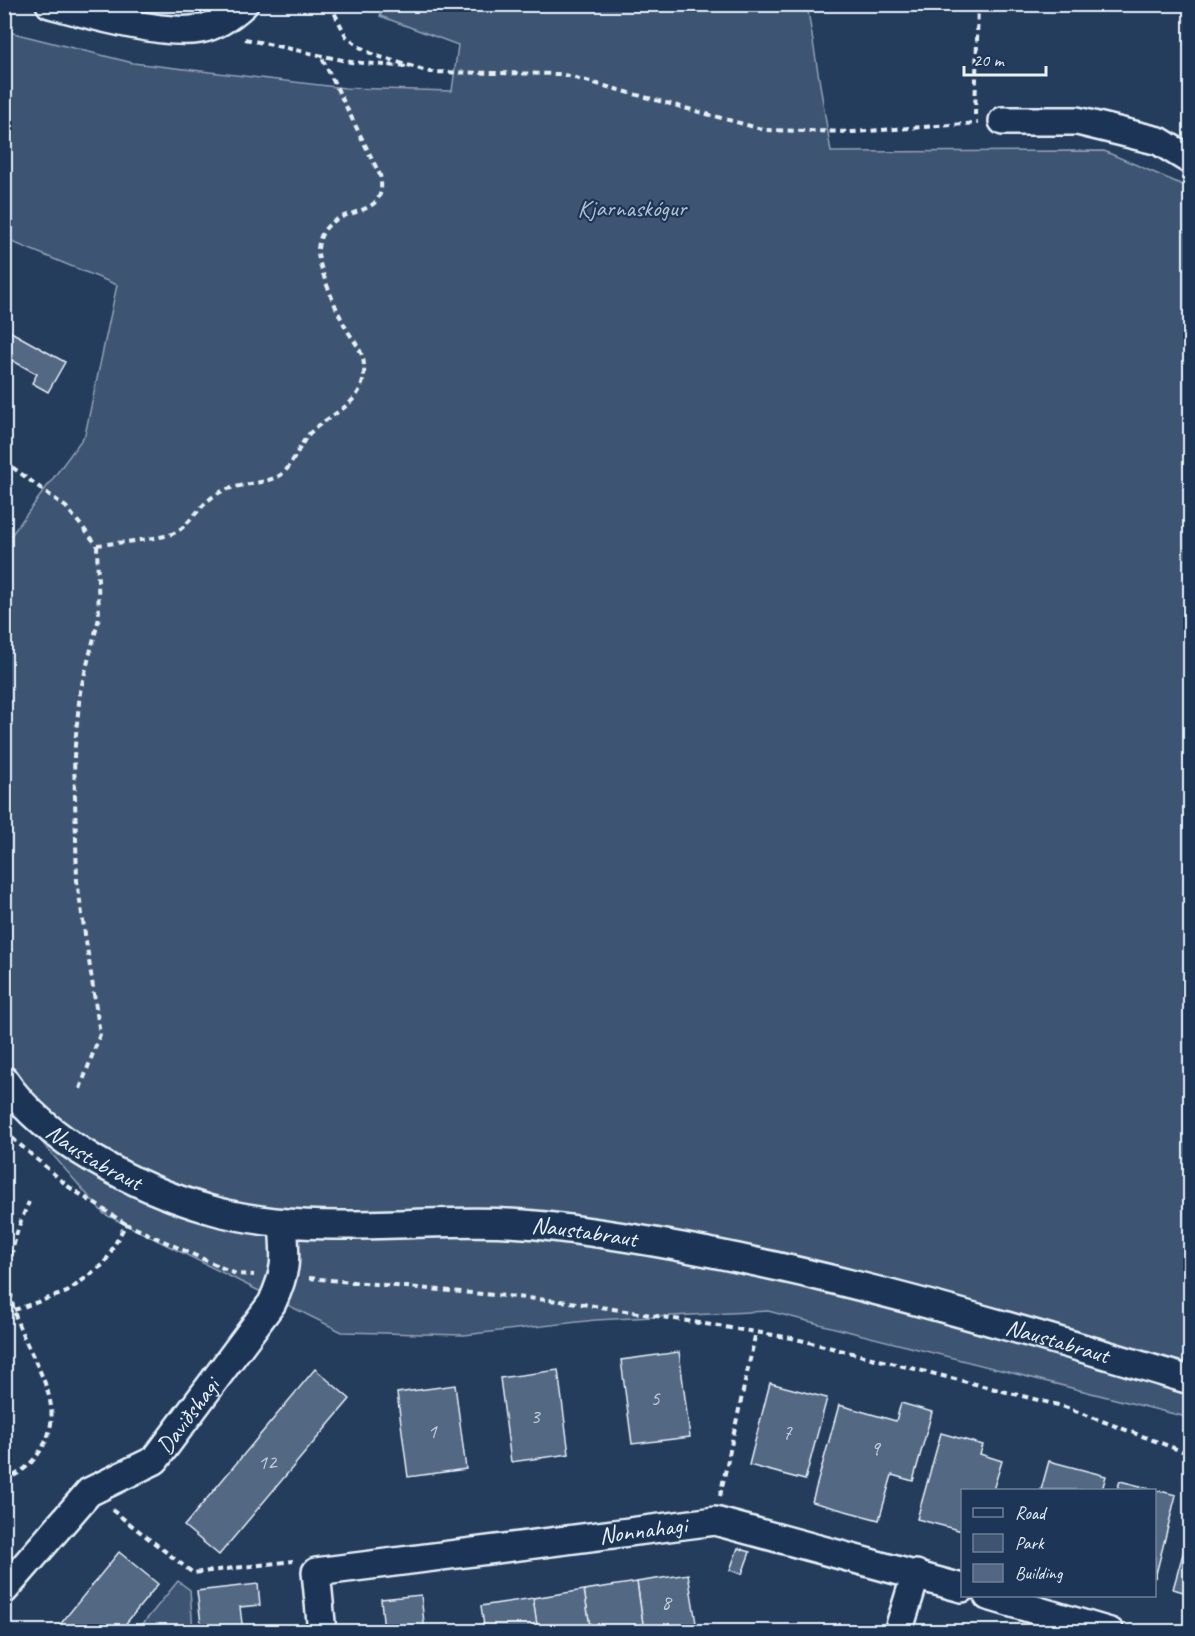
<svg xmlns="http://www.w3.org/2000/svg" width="1195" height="1636" font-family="Caveat,sans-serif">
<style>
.green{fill:#3e5472;stroke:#93a2b5;stroke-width:1.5}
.building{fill:#536782;stroke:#e8f1f8;stroke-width:1.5}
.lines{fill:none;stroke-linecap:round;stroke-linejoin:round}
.minor-casing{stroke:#e8f1f8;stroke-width:32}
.path{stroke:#e8f1f8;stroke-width:4;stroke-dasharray:6 4.5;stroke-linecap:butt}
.minor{stroke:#1d3557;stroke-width:27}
.labels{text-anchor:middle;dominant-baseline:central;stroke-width:4.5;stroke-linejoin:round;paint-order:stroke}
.number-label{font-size:21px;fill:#c3ceda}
.park-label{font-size:24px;fill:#b5c2d0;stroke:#1d3557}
.street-label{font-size:24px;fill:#e8f1f8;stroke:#1d3557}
</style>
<rect width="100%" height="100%" fill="#253d5d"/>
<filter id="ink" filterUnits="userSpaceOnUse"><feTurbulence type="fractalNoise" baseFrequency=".0167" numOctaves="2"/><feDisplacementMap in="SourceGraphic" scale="12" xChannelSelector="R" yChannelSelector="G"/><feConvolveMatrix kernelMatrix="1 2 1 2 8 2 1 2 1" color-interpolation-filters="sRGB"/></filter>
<g filter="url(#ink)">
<!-- green -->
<g class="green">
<polygon points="384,4 807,5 831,152 1104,151 1190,188 1190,1418 768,1311 595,1320 464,1335 342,1332 104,1214 5,1100 4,545 85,435 117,285 5,239 5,31 133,63 345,88 452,91 458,45 380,16"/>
<polygon points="178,1581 190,1590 193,1631 137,1631"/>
</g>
<!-- building -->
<g class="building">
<polygon points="4,328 65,362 48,392 32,383 37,374 4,356"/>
<polygon points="679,1352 690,1437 632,1444 621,1360"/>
<polygon points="315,1369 350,1399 219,1555 184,1526"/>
<polygon points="558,1370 569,1454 511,1462 500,1378"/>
<polygon points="770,1383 827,1398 805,1480 749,1465"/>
<polygon points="455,1385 466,1469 408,1477 397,1393"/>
<polygon points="901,1403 932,1412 913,1481 892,1475 879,1520 812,1502 839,1405 896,1421"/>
<polygon points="941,1433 983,1445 980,1454 1002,1461 993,1490 962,1490 962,1531 917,1519"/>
<polygon points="1049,1461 1106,1476 1102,1490 1041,1490"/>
<polygon points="1120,1481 1176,1495 1155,1578 1154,1490 1117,1490"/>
<polygon points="1190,1529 1190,1594 1173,1589"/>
<polygon points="738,1548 750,1552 742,1574 730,1570"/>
<polygon points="119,1552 158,1584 119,1632 54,1632"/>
<polygon points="688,1574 696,1623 644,1631 637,1582"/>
<polygon points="637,1582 644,1631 591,1632 584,1590"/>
<polygon points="258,1584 260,1605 240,1607 243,1632 202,1632 197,1591"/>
<polygon points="584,1590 591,1632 538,1632 533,1598"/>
<polygon points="421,1595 425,1632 384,1632 381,1599"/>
<polygon points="533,1598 538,1632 485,1632 481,1606"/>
</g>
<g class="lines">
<!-- minor casing -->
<g class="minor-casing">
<g id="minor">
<path d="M 50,4 C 87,14 164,36 200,29 C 216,26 232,15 244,4"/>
<polyline points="1003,121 1077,121 1159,141 1190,160"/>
<path id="s1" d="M 4,1080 C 45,1142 139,1189 208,1209 C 317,1241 433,1213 545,1226 C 766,1252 978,1317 1190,1380"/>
<path id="s2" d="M 4,1590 L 89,1492 L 155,1460 L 272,1303 C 287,1270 286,1260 283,1224"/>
<polyline points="988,1596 1110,1632"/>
<path id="s3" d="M 322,1632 L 316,1572 L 715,1521 L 962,1588"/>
<polyline points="898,1632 916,1574"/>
</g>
</g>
<!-- path -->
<g class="path">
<polyline points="330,4 346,36 358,46 374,55 430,72 561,74 765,130 853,132 978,123"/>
<polyline points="245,39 351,62 409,67"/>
<polyline points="975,115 978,4"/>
<polyline points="4,461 66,507 97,545 99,618 80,692 74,756 77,881 100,1034 80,1089"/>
<path d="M 97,545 C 115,543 161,539 174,533 C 189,526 200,505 214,496 C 231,483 259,486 279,476 C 293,468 299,443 311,432 C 333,411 367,404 364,365 C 363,352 356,344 349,333 C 340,320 316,263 318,249 C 323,197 391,228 380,175 L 321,56"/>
<polyline points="4,1131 69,1187 126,1224"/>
<polyline points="309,1278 570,1302 792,1338 1062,1406 1190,1454"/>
<polyline points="14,1310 67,1292 104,1264 126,1224 236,1274 254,1275"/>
<path d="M 4,1480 C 21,1474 33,1463 42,1448 C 73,1398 19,1350 12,1301 C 6,1266 14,1234 29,1202"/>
<polyline points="720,1496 756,1332"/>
<polyline points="112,1510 193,1573 293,1561"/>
</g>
<!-- minor -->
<use href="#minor" class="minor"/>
</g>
</g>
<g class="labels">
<!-- number labels -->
<g class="number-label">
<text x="655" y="1398">5</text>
<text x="535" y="1416">3</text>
<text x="432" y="1431">1</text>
<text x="787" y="1432">7</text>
<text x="875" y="1448">9</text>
<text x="267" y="1462">12</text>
<text x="666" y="1602">8</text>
</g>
<!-- park labels -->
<g class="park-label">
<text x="632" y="208">Kjarnaskógur</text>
</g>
<!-- street labels -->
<g class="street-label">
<text stroke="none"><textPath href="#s1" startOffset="120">Naustabraut</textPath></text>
<text stroke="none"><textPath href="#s1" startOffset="624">Naustabraut</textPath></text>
<text stroke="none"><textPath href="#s1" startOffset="1110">Naustabraut</textPath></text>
<text stroke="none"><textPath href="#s2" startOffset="258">Daviðshagi</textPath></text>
<text stroke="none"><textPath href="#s3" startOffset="390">Nonnahagi</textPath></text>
</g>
</g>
<!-- margin -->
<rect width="1195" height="1636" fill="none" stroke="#1d3557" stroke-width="24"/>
<rect x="12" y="12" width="1171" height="1612" fill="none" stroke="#e8f1f8" stroke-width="2" filter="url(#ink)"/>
<!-- legend -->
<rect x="961" y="1489" width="195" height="108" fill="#1d3557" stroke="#6e8097" stroke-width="1.5"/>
<rect x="973" y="1508" width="30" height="9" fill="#1d3557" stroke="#6e8097" stroke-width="1.5"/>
<text x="1015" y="1519" font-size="18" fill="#e8f1f8">Road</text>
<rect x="973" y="1534" width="30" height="18" fill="#3e5472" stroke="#6e8097" stroke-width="1.5"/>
<text x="1015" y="1549" font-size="18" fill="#e8f1f8">Park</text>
<rect x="973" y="1564" width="30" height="18" fill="#536782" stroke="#6e8097" stroke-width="1.5"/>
<text x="1015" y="1579" font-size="18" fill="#e8f1f8">Building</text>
<!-- scale -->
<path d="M964 66v9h82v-9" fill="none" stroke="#e8f1f8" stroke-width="3"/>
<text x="973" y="66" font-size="18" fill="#e8f1f8" stroke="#1d3557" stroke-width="4.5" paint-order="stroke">20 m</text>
</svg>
